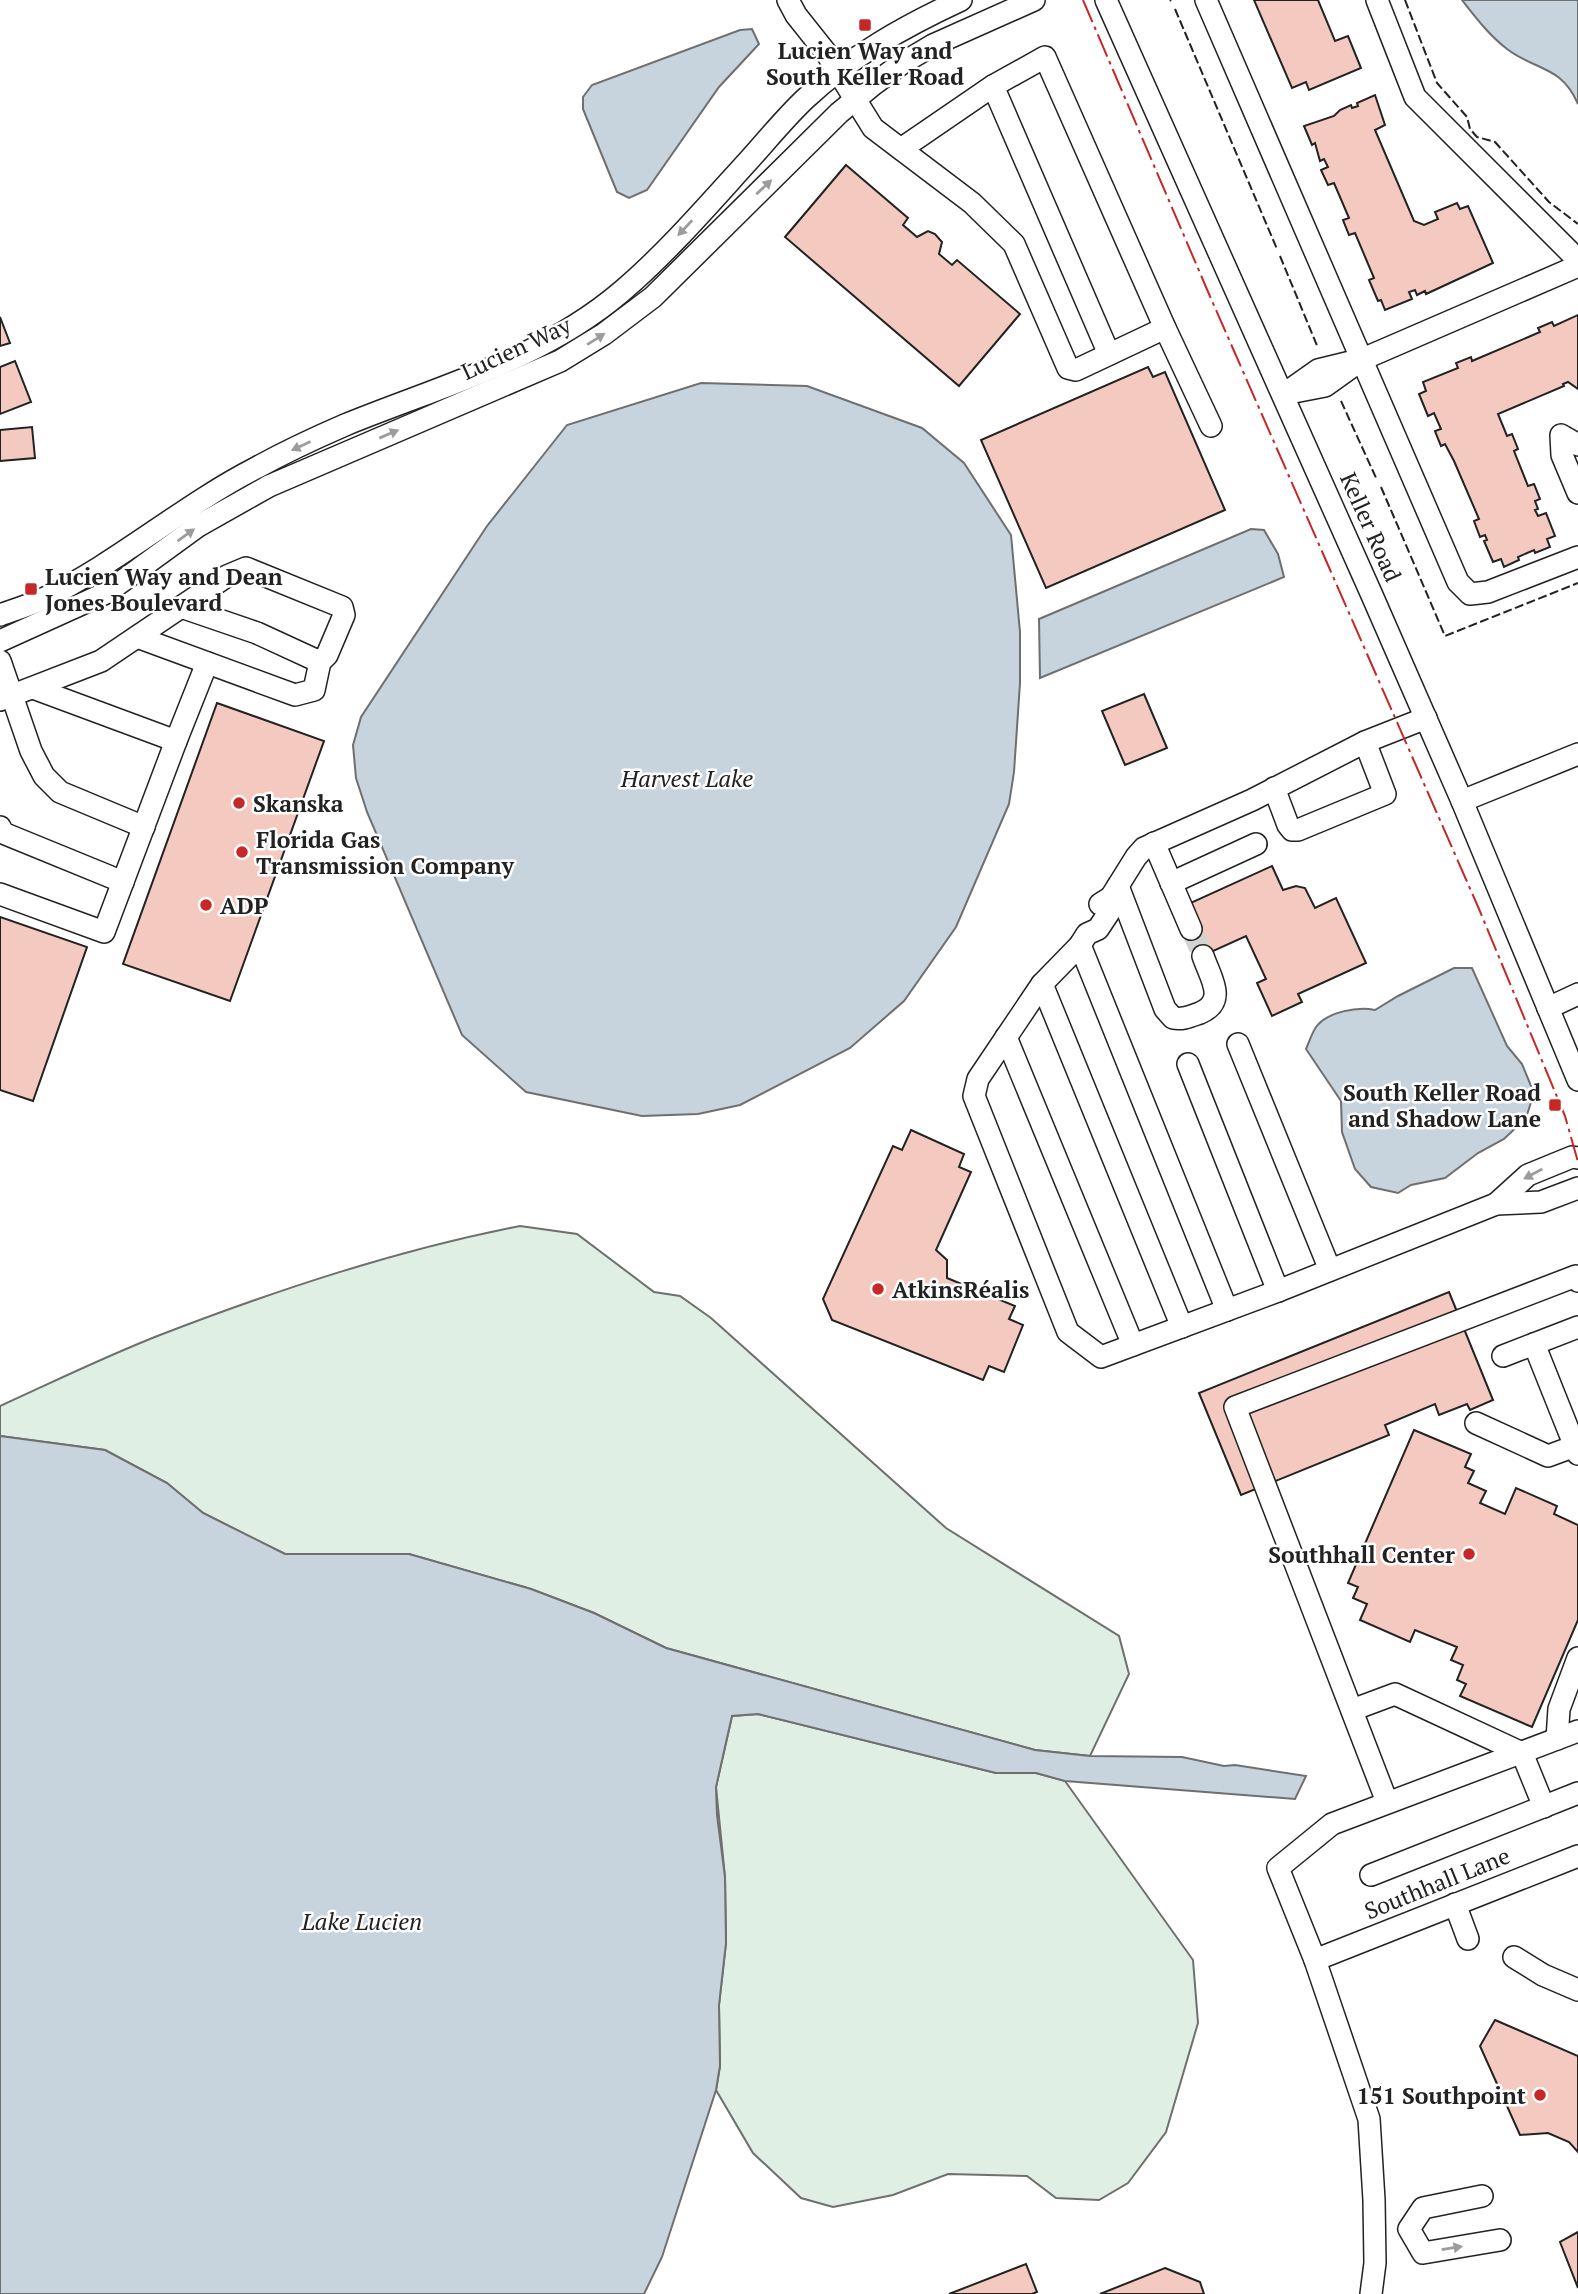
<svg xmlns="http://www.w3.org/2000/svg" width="1578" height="2294" font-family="'PT Serif',serif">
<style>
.green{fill:#e0efe3;stroke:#6f6f6f;stroke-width:2}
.water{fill:#c7d3dd;stroke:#6f6f6f;stroke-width:2}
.building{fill:#f3c9c0;stroke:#222;stroke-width:2}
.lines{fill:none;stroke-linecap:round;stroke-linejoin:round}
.minor-tunnel{stroke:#d3d3d3;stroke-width:21;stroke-dasharray:21 10;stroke-linecap:butt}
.minor-casing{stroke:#222;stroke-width:24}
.minor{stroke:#fff;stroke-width:21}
.fence{stroke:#222;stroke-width:2;stroke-dasharray:9 3.5;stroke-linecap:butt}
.power{stroke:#c62828;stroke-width:2;stroke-dasharray:24 5 3.5 5;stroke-linecap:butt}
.oneway{fill:#9c9c9c}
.poi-dot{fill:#c62828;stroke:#fff;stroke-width:2.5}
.labels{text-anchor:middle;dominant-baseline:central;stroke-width:5;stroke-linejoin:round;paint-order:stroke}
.poi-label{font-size:23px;font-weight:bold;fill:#222;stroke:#fff;text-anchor:start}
.street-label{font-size:23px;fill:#222;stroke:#fff}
.water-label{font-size:24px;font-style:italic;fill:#222;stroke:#fff}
</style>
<rect width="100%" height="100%" fill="#fff"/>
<!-- green -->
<g class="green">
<path d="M 520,1226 L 577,1234 L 654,1292 L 680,1296 L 711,1318 L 946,1528 L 1119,1636 L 1129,1674 L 1090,1756 L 1035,1750 L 666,1648 L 594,1613 L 531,1589 L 409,1554 L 285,1554 L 203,1513 L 167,1483 L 105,1450 L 0,1436 L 0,1406 C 53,1382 106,1356 160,1335 C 277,1290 397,1250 520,1226 Z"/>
<polygon points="758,1714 996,1773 1036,1773 1065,1781 1193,1960 1198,2023 1166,2132 1128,2183 1099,2200 1056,2198 1027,2176 948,2174 893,2195 833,2207 801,2198 753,2153 716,2090 720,2066 719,2005 726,1943 725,1877 716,1787 732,1716"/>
</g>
<!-- water -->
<g class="water">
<path d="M 1462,0 L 1578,0 L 1578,104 C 1561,65 1536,71 1507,49 C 1489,35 1476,18 1462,0 Z"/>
<polygon points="752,29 759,44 719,87 647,190 629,198 617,192 583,109 583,97 592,85 740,30"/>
<polygon points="701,383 807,386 922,428 964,463 1011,535 1020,632 1020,683 1014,772 1009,804 956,927 904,1001 850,1048 740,1105 698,1114 642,1116 526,1092 462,1035 367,812 356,778 353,745 361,717 487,526 567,425"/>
<polygon points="1251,529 1264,530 1278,554 1284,577 1040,678 1039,619"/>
<path d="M 1454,968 L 1472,968 L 1507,1046 L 1522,1064 L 1534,1093 L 1526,1118 L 1504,1139 L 1478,1153 L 1445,1178 L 1411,1185 L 1398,1193 L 1371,1187 L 1355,1169 L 1342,1132 L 1341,1101 L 1306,1049 C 1309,1042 1312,1033 1316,1027 C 1327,1012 1358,1006 1375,1010 L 1398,996 Z"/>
<polygon points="0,1436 105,1450 167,1483 203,1513 285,1554 409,1554 531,1589 594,1613 666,1648 1035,1750 1090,1756 1182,1757 1224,1766 1235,1765 1306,1776 1295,1799 1065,1781 1036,1773 996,1773 758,1714 732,1716 716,1787 717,1815 725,1877 726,1943 719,2005 720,2066 716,2090 662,2257 644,2294 0,2294"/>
</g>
<!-- building -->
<g class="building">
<polygon points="1254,0 1318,0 1335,41 1348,36 1361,68 1309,90 1306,82 1292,88"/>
<polygon points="1375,95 1385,125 1375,130 1414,221 1424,225 1438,219 1435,212 1457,203 1460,209 1468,206 1493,263 1426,294 1425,291 1417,295 1415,290 1409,292 1412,299 1385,310 1381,300 1378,301 1369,280 1374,278 1355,233 1349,235 1343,220 1349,218 1334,183 1328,185 1321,170 1328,167 1324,159 1320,161 1315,143 1312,145 1304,126 1334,116 1340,110 1351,105 1352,108 1358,106 1357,103"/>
<polygon points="846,165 908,218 903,225 917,237 928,231 935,234 942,242 939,254 952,265 957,260 1020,314 959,386 785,237"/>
<polygon points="1578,315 1578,389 1568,382 1563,384 1564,386 1498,414 1507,436 1512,434 1518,449 1514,451 1528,486 1534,484 1540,499 1535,501 1538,509 1535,510 1538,516 1546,513 1555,536 1547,539 1550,547 1535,553 1534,550 1518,557 1519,560 1504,567 1501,559 1493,562 1484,541 1487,540 1485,535 1480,537 1474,521 1479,519 1454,461 1445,444 1441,446 1435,431 1441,429 1434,413 1428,416 1419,394 1426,391 1423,382 1458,368 1456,363 1471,357 1472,361 1540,332 1538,328 1552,322 1554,326"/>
<polygon points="0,317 10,343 0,346"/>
<polygon points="15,361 31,402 0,414 0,367"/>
<polygon points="1148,367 1153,377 1165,372 1225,510 1046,588 981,440"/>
<polygon points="32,427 35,458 0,461 0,430"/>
<polygon points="1144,694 1167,748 1125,765 1102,711"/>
<polygon points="217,703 324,741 230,1001 123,964"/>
<polygon points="1272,866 1283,890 1296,886 1305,888 1315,908 1336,898 1366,963 1298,994 1302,1002 1272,1016 1257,983 1266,979 1246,936 1200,957 1188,931 1186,905"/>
<polygon points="0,917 87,947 33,1101 0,1090"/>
<polygon points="911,1130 964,1154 959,1167 971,1172 936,1250 947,1260 947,1278 1015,1306 1009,1319 1023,1325 1004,1372 989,1366 983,1380 832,1320 823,1299 893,1146 902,1150"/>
<polygon points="1449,1292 1493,1400 1470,1410 1467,1404 1439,1415 1435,1404 1385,1425 1389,1435 1241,1495 1199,1393"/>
<polygon points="1414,1430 1471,1454 1465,1467 1474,1471 1468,1483 1486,1491 1480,1503 1505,1514 1516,1488 1557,1506 1554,1514 1578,1525 1578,1620 1532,1727 1460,1696 1466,1684 1457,1680 1463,1665 1451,1660 1457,1647 1415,1630 1410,1642 1360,1620 1367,1604 1353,1598 1358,1587 1348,1583"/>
<polygon points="1495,2020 1578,2056 1578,2152 1569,2142 1548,2133 1520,2135 1480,2046"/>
<polygon points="1578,2232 1578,2288 1560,2242"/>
<polygon points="1026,2264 1037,2292 1032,2294 949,2294"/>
<polygon points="1165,2268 1200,2282 1204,2294 1100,2294"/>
</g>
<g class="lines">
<!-- minor-tunnel -->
<polyline class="minor-tunnel" points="1191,929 1203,956"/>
<!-- minor casing -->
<g class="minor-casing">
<g id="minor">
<polyline points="788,0 796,15 827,54 873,128 972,203 1014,244 1068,368 1076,370 1165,328 1211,426"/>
<polyline points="1106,0 1371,593 1462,801 1578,1080"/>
<polyline points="1206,0 1458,582 1470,594 1488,592 1578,557"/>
<polyline points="1377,0 1415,97 1578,260"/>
<polyline points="901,149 993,86"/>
<polyline points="1109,354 993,86 1045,57 1165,328"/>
<polyline points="1294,392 1325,386 1353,366"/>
<polyline points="1284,394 1318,370 1363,359 1578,266"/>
<polyline points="1578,445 1561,435 1562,455 1578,493"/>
<polyline points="181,607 257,633 320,662"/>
<path d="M 0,615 C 14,610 30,605 43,599 C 118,563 182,506 256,468 C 285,452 315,438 345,425 C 440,386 541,360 621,292 C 668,252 709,204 750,159 C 768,139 785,118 805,99 C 851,56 905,26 961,0"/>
<polyline points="0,641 106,593 198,526 269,486 560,361 604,334 653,297 839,113 874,84 901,64 933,45 1034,0"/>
<polyline points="0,661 31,751 44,776 60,792 144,827"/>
<polyline points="33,688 176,741"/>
<polyline points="0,700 101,661 227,576 246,568 342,607 344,615 327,655 320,662 314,690 295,695 137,637"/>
<polyline points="1274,788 1288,825 1292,830 1298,830 1385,794 1365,742"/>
<polyline points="1462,801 1578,754"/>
<polyline points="0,827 3,833 123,882"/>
<polyline points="1154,843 1191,929"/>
<polyline points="1171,883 1256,844"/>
<path d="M 1118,886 L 1165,1009 L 1173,1018 C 1183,1020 1191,1016 1200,1013 C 1228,1001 1210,977 1203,956"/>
<polyline points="0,894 104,932 176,741 207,663"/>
<polyline points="1111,897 1112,908 1098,929 1087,934 1080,945 1042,984 978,1079 974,1096 1068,1332 1101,1357 1278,1291 1496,1204 1541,1202 1578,1188"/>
<polyline points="1100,904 1111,897 1136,857 1144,848 1252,800 1365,742 1426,718"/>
<polyline points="1080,945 1227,1310"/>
<polyline points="1042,984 1182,1327"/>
<polyline points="1548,1008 1578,994"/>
<polyline points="1006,1037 1133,1345"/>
<polyline points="1238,1044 1330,1270"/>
<polyline points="1188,1064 1278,1291"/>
<polyline points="1496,1204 1528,1175 1572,1157 1578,1158"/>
<polyline points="1534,1344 1578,1327"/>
<polyline points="1503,1356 1534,1344 1578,1454"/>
<polyline points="1476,1423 1548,1456 1575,1446"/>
<polyline points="1352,1710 1395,1694 1522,1753 1544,1807"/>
<polyline points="1557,1739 1559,1709 1578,1658"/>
<polyline points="1387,1802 1235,1407 1576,1276 1578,1281"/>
<polyline points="1371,1875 1578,1793"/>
<polyline points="1455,1904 1468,1939"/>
<polyline points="1514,1957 1543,1975 1578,1990"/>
<polyline points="1315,1960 1578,1856"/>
<polyline points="1482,2196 1423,2208 1409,2229 1423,2253 1500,2240"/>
<polyline points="1371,2294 1375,2263 1374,2200 1369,2119 1315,1960 1278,1868 1332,1824 1578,1731"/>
</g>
</g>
<!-- minor -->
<use href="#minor" class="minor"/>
<!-- fence -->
<g class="fence">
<polyline points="1170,0 1171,1"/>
<polyline points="1405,0 1437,83 1467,117 1470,129 1477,137 1495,142 1549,202 1578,224"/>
<polyline points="1175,9 1277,249"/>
<polyline points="1280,256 1318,348"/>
<polyline points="1341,401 1377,480"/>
<polyline points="1381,487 1445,636 1578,583"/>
</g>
<!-- power -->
<polyline class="power" points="1083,0 1209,294 1479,909 1565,1116 1578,1162"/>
</g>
<!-- one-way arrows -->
<defs><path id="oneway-solid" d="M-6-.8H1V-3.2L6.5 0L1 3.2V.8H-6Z" transform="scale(1.75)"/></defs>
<g class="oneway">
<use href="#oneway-solid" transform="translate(764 187) rotate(-43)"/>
<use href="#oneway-solid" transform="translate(685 228) rotate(133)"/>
<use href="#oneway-solid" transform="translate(596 339) rotate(-32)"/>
<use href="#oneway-solid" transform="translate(389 434) rotate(-23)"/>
<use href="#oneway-solid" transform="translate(301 446) rotate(155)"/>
<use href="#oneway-solid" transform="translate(186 535) rotate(-36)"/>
<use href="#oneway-solid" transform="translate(1533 1174) rotate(152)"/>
<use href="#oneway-solid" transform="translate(1452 2248) rotate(-9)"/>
</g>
<!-- markers -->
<g class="poi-dot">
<rect x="858" y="18" width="14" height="14" rx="3.5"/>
<rect x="24" y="582" width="14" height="14" rx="3.5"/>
<circle cx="239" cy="803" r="7"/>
<circle cx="242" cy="852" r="7"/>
<circle cx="206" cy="905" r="7"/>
<rect x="1548" y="1098" width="14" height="14" rx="3.5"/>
<circle cx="878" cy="1289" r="7"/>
<circle cx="1469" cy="1554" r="7"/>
<circle cx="1540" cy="2095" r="7"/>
</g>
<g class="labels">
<!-- poi labels -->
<g class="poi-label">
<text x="865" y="50" text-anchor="middle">Lucien Way and<tspan x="865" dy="26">South Keller Road</tspan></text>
<text x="45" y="576">Lucien Way and Dean<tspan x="45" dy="26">Jones Boulevard</tspan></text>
<text x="253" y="803">Skanska</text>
<text x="256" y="839">Florida Gas<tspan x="256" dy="26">Transmission Company</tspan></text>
<text x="220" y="905">ADP</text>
<text x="1541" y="1092" text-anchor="end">South Keller Road<tspan x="1541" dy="26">and Shadow Lane</tspan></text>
<text x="892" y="1289">AtkinsRéalis</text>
<text x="1455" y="1554" text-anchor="end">Southhall Center</text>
<text x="1526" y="2095" text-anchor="end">151 Southpoint</text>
</g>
<!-- street labels -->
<g class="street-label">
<text transform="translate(516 348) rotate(-25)">Lucien Way</text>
<text transform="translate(1371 527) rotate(66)">Keller Road</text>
<text transform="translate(1437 1883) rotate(-22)">Southhall Lane</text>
</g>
<!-- water labels -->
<g class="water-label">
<text x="687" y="778">Harvest Lake</text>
<text x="362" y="1921">Lake Lucien</text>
</g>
</g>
</svg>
